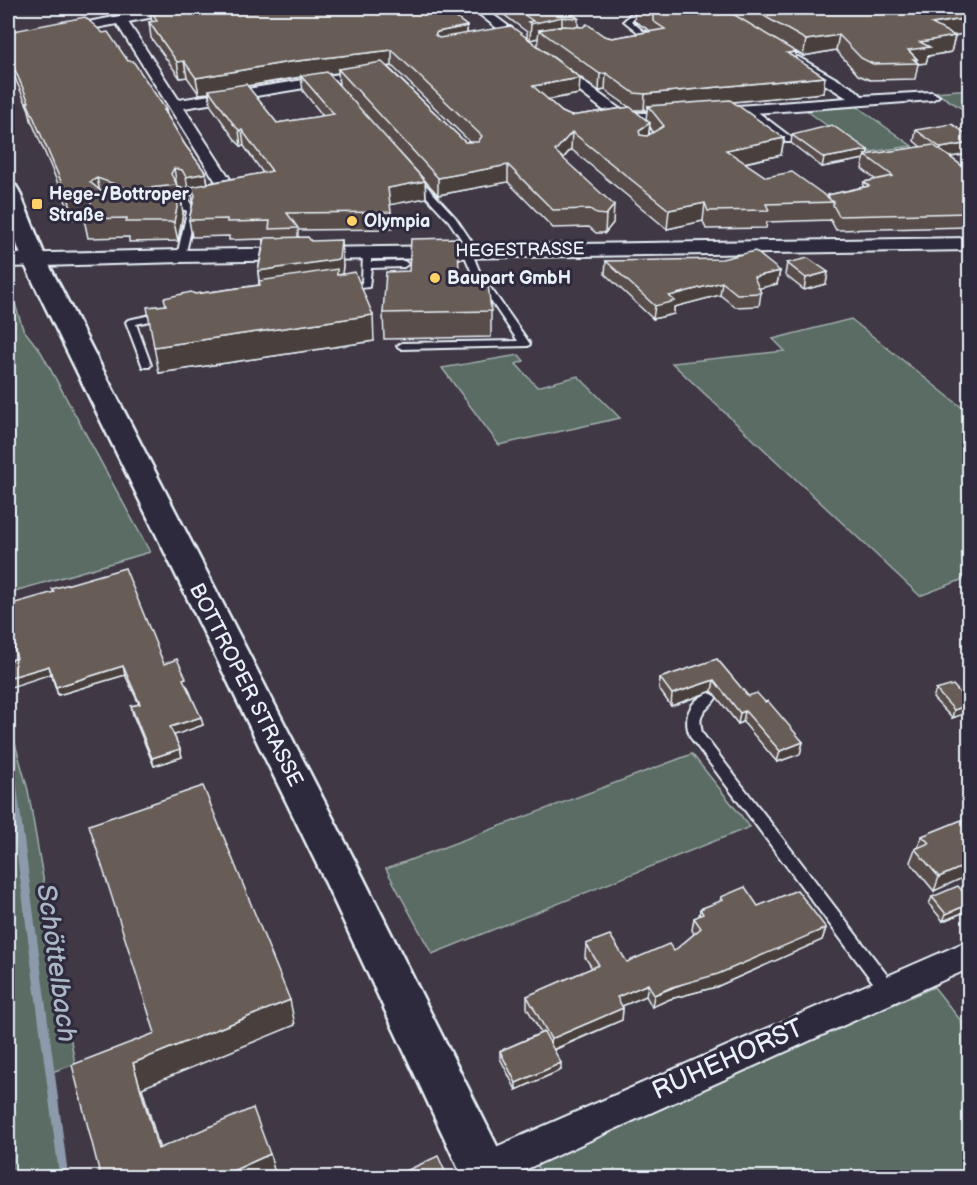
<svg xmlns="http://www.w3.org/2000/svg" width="977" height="1185" font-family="'Balsamiq Sans',sans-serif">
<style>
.green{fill:#5a6c64;stroke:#a1aeae;stroke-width:1.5}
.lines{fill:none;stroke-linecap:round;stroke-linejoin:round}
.stream-far1{stroke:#8c9aab;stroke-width:7}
.stream{stroke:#8c9aab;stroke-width:9}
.service-casing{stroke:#e8f1f8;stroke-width:4}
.minor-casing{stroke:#e8f1f8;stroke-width:4}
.tertiary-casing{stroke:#e8f1f8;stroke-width:4}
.secondary-casing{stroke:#e8f1f8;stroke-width:5}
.service{fill:#2f2a3d;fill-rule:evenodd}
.minor{fill:#2f2a3d;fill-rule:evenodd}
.tertiary{fill:#2f2a3d;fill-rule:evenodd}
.secondary{fill:#2f2a3d;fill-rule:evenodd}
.wall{fill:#594e4b;stroke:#e8f1f8;stroke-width:1.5;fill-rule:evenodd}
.shaded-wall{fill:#48403d;stroke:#e8f1f8;stroke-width:1.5}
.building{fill:#675b57;stroke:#e8f1f8;stroke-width:1.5}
.poi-dot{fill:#ffd166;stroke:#2f2a3d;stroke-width:2}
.labels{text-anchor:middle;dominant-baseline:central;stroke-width:6;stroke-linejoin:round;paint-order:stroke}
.far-poi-label{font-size:18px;font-weight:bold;fill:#e8f1f8;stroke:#2f2a3d;text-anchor:start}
.far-street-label{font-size:18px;fill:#e8f1f8;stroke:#2f2a3d}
.street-label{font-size:21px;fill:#e8f1f8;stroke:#2f2a3d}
.near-street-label{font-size:26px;fill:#e8f1f8;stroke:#2f2a3d}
.near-water-label{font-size:27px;font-style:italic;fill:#aab7c5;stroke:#2f2a3d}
</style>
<rect width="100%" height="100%" fill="#403945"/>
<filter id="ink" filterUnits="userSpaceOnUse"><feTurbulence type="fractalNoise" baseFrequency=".0167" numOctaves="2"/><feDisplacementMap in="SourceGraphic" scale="12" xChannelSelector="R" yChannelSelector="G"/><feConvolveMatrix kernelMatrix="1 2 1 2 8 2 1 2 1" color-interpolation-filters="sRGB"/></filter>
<g filter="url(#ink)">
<!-- green -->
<g class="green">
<polygon points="969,89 969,113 935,92"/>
<polygon points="855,105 912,146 864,153 803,108"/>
<polygon points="8,282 23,329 41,352 150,552 8,593"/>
<polygon points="851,319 969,413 969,577 920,596 672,363 785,351 773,339"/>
<polygon points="519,355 524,361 516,364 537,387 578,376 620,418 499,445 442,368"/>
<polygon points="14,740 28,790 75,1064 52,1072 66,1177 8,1177 8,741"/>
<polygon points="692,754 750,827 432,954 386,869"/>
<polygon points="934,987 969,1031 969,1177 542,1178 535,1160"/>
</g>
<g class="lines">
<!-- stream-far1 -->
<polyline class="stream-far1" points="8,753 9,761"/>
<!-- stream -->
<polyline class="stream" points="9,760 64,1178"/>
<!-- service casing -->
<g class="service-casing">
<g id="service">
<polygon points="637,8 643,8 631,21 643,31 650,33 650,35 639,33 624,21"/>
<polygon points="745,107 751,107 792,138 792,142 786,142 745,111"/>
<polygon points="413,178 419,178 455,217 478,251 472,253 480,273 530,344 528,346 402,349 397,346 402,343 518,341 472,273 463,251 468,249 449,221 413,182"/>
<polygon points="177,189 183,189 195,212 185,256 181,259 177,256 187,212 186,210 168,212 164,210 183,205 176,191"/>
<polygon points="367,250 371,253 371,262 404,261 408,264 404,267 371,268 369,287 343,290 343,286 362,283 363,253"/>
<polygon points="165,312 170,315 168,317 136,324 151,365 149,367 143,367 126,322 128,320"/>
<path d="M 709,693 L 714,695 L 716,698 C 705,714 697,710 702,733 L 893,983 L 895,988 L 893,993 L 887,995 L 881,993 L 691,738 C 682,719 689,700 709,693 Z"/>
</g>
</g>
<!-- minor casing -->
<g class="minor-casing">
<g id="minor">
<polygon points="162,8 185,8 179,12 128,22 179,100 371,69 378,73 371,77 184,108 234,185 226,190 218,185 117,24 8,45 8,37"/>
<polygon points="471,8 484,8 624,112 644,113 847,98 793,64 791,61 798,57 856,90 862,96 932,92 939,96 932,100 644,121 615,119"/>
<polygon points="970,940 970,968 507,1178 472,1178 468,1169 473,1157"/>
</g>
</g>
<!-- tertiary casing -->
<g class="tertiary-casing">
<polygon id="tertiary" points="970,238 970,250 181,262 8,267 8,254 181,250"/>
</g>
<!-- secondary casing -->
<g class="secondary-casing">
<polygon id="secondary" points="8,184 16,186 19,191 47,261 356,863 513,1178 463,1178 322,875 23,261 8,219"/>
</g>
<!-- service -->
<use href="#service" class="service"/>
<!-- minor -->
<use href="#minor" class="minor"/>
<!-- tertiary -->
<use href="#tertiary" class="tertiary"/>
<!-- secondary -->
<use href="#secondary" class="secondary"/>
</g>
<!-- wall -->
<g class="wall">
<path d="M 149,8 L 443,8 L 467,26 L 467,33 L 579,94 L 548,100 L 562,112 L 571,116 L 629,107 L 605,90 L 599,91 L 538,46 L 538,38 L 530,40 L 527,37 L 527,32 L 495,8 L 566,8 L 566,10 L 578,18 L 578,26 L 604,36 L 612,38 L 651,31 L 634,21 L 635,8 L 969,8 L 954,35 L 955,36 L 951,52 L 928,56 L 926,63 L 918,64 L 915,79 L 870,80 L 858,75 L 836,50 L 803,56 L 796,52 L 795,58 L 823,93 L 732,102 L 784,138 L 781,155 L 745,163 L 766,177 L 827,197 L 828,195 L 863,187 L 864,182 L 876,180 L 862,169 L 864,159 L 822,167 L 791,143 L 792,135 L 868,150 L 867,155 L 921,147 L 914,141 L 916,130 L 969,136 L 969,154 L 950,157 L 969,171 L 969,227 L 836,230 L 830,219 L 830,220 L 767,222 L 766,228 L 706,229 L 703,221 L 667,229 L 571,149 L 563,159 L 613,223 L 605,233 L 596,233 L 589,227 L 553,228 L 508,182 L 438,195 L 399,152 L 425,181 L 426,198 L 390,204 L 392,229 L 298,230 L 298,237 L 311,241 L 343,265 L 342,274 L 374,341 L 159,373 L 166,305 L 195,294 L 259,285 L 258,271 L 264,239 L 229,240 L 229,236 L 192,237 L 189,220 L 193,202 L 192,195 L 189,195 L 185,188 L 177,187 L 178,194 L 180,194 L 183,213 L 178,241 L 129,242 L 129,237 L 88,238 L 84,219 L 85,217 L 73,219 L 31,120 L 29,110 L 8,62 L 8,32 L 128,61 L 166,110 L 167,115 L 185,145 L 206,173 L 208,183 L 263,173 L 244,146 L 241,146 L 236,141 L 211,106 L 209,93 L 199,94 L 187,77 L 180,78 L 151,38 L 149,22 L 152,22 ZM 387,66 L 392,66 L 470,142 L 465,142 ZM 338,73 L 339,85 L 329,74 ZM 301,77 L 303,91 L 323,116 L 277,123 L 247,86 ZM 634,110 L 647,110 L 646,120 ZM 650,127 L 653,132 L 649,135 Z"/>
<polygon points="576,8 594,8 592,10"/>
<polygon points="598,8 635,8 630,12"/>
<polygon points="606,261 780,271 777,284 759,288 761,293 759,306 735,307 720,295 674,307 674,314 653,319 605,274"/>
<polygon points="969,262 969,297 966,274"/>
<polygon points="787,263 828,272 826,284 804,290 785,275"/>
<polygon points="409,271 459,275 491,311 491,337 384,339 383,313"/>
<polygon points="717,659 748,696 765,702 803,742 800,754 777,762 743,722 738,724 712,691 671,706 659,689 660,678"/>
<polygon points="8,661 164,664 188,687 203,725 174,735 180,749 182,757 154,766 133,715 131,706 139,704 125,675 58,695 51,674"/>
<polygon points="936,690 968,712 952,718 933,698"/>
<polygon points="969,817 934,891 910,862 915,849 918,847 922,836"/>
<polygon points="721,897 758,906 826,928 822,940 716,987 670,999 652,1007 646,996 622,1006 623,1008 622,1020 554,1050 561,1070 516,1090 500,1058 500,1051 541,1033 527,1008 527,996 592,968 585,957 586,944 627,962 674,951 694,934 692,930 694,918 699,916 700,909 720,902"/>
<polygon points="932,897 969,910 943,921 929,904"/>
</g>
<!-- shaded-wall -->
<g class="shaded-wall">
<polygon points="560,8 566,8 566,18 562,17 562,33 539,30 538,38 530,40 531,24"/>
<polygon points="969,18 969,33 929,40 932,24"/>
<polygon points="467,26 467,42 438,48 435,35 437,32"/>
<polygon points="839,35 836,50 803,56 806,40"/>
<polygon points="955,36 951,52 928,56 926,63 918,64 918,63 916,63 917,59 908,50 920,42"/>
<polygon points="392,50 392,66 341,72 338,69 338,73 302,77 301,76 301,77 210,92 209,90 209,93 199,94 196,78 289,62"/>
<polygon points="796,52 794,68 787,53"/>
<polygon points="184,61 187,77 180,78 177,62"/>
<polygon points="606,73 605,90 599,91 600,74"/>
<polygon points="825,77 823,93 651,110 648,106 647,110 644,111 645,94"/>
<polygon points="580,78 579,94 533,102 533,86"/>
<polygon points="650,123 648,140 638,147 639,130"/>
<polygon points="239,130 242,130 244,146 241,146"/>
<polygon points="572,132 571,149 554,169 555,151"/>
<polygon points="784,138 781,155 724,167 726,150"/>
<polygon points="969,143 969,154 938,159 941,148"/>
<polygon points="868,150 867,157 865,155 864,159 822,167 824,158"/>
<polygon points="508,165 508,182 438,195 438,178"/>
<polygon points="174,168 179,200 180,194 183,213 178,241 174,222 152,207 149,188 171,174"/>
<polygon points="206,173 209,191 191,187 192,195 189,195 186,177"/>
<polygon points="97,178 101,197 98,214 73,219 69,200 90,182"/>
<polygon points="425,181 426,198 389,205 388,188"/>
<polygon points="705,203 703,221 667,229 669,210"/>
<polygon points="614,205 613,223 605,233 606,215"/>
<polygon points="341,240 343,265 341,284 261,297 258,271"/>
<polygon points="780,271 777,284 752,290 754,277"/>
<polygon points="828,272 826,284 804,290 806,278"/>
<polygon points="722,282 720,295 674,307 674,314 653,319 655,306 669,296"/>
<polygon points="373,315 374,341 159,373 154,347"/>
<polygon points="49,666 51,674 8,688 8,678"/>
<polygon points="123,666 125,675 58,695 56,687"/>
<polygon points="714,680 712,691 671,706 672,694"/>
<polygon points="969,705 968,712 952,718 954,710"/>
<polygon points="745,711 743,722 738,724 740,713"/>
<polygon points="201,717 203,725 172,736 170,727"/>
<polygon points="803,742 800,754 777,762 780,751"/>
<polygon points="180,749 182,757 154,766 152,758"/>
<polygon points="969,864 969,875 934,891 939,877"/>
<polygon points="969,904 969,910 943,921 946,914"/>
<polygon points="826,928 822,940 716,987 670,999 652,1007 654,995"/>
<polygon points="648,984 646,996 615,1009 617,997"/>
<polygon points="290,1000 295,1025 142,1088 167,1173 158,1149 133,1063"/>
<polygon points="623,1008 622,1020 550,1051 551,1039"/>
<polygon points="561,1063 561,1070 516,1090 516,1083"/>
<polygon points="270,1154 276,1178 217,1178"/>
</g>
<!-- building -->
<g class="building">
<polygon points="150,8 443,8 467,26 437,32 435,35 439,38 511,26 580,78 533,86 562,112 571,116 630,107 650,123 639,130 640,135 647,136 664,126 648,106 730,100 784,138 726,150 766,177 792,172 834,202 766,204 769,210 708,211 705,203 669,210 572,132 555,151 614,205 606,215 597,214 590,209 553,210 508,165 438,178 338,69 382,62 465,142 478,142 482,136 392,50 289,62 196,78 184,61 177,62 149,22 157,21"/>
<polygon points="515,8 563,8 578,18 562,17 531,24 528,22 533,21"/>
<polygon points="639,8 723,8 796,52 787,53 825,77 645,94 634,93 606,73 600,74 539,30 563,26 583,27 587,24 604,36 612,38 665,29 653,21 653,16"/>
<polygon points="750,8 969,8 969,18 932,24 955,36 920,42 930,47 908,50 917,59 913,59 918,63 873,64 861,58 839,35 806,40"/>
<polygon points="85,17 103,33 108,32 128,61 133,61 166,110 164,110 185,145 206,173 186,177 182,170 174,168 171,174 177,185 149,188 126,188 97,178 90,182 101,191 124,197 148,198 180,194 174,222 126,222 127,218 84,219 94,196 69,200 27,102 29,102 8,54 8,32"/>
<polygon points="327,72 425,181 388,188 391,212 287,213 298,228 269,229 270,221 227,222 227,219 189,220 195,195 191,187 272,171 242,130 239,130 234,125 209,90 246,84 277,123 334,114 301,76"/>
<polygon points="952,124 969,136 969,143 941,148 916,130"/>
<polygon points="832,125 868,150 824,158 792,135"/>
<polygon points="933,145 969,171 969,213 839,216 833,205 834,202 830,200 828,195 869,186 864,182 893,176 865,155"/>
<polygon points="308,237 311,241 341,240 339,259 258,271 265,238"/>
<polygon points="458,238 459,275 487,274 491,311 383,313 386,272 409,271 411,239"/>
<polygon points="755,251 780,271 754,277 761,293 737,294 722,282 669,296 675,301 655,306 606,261 722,259"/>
<polygon points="808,258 828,272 806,278 787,263"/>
<polygon points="337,269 337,275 355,272 373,315 154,347 147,307 166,305 164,298 191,292 195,294 260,285 259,281"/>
<polygon points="125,568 164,664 177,659 186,678 183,679 201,717 170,727 180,749 152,758 131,706 140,704 123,666 56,687 49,666 8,678 8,661 17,658 8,627 8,605 54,592 52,589"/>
<polygon points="717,659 748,696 757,693 765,702 768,701 803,742 780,751 745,711 740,713 714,680 672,694 660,678"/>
<polygon points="953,685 969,703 969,705 954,710 936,690"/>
<polygon points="203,786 290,1000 133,1063 158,1149 253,1108 270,1154 217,1178 90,1178 100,1174 72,1065 155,1033 89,825"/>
<polygon points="969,817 969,864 939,877 915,849 929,843 922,836"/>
<polygon points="958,886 969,899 969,904 946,914 932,897"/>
<polygon points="745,887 758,906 797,890 826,928 718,974 672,987 654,995 648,984 617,997 623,1008 551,1039 527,996 599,965 586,944 610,935 627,962 669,944 674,951 701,928 694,918 703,914 700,909 723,900 721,897"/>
<polygon points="544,1032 561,1063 516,1083 500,1051"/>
<polygon points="438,1156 448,1178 391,1178"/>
</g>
</g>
<!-- markers -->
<g class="poi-dot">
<rect x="31" y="198" width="12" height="12" rx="3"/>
<circle cx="352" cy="221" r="6"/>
<circle cx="435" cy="278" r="6"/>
</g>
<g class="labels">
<!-- far-poi labels -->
<g class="far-poi-label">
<text x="49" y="194">Hege-/Bottroper<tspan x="49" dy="21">Straße</tspan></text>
<text x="364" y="221">Olympia</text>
<text x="447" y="278">Baupart GmbH</text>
</g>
<!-- far-street labels -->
<g class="far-street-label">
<text transform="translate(520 250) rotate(-1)">HEGESTRASSE</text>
</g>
<!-- street labels -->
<g class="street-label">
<text transform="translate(246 685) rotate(63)">BOTTROPER STRASSE</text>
</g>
<!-- near-street labels -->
<g class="near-street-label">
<text transform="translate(728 1060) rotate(-24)">RUHEHORST</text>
</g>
<!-- near-water labels -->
<g class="near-water-label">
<text transform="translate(56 963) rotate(82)">Schöttelbach</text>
</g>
</g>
<!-- margin -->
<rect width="977" height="1185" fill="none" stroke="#2f2a3d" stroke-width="30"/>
<rect x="15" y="15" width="947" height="1155" fill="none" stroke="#e8f1f8" stroke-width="2" filter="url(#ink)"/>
</svg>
